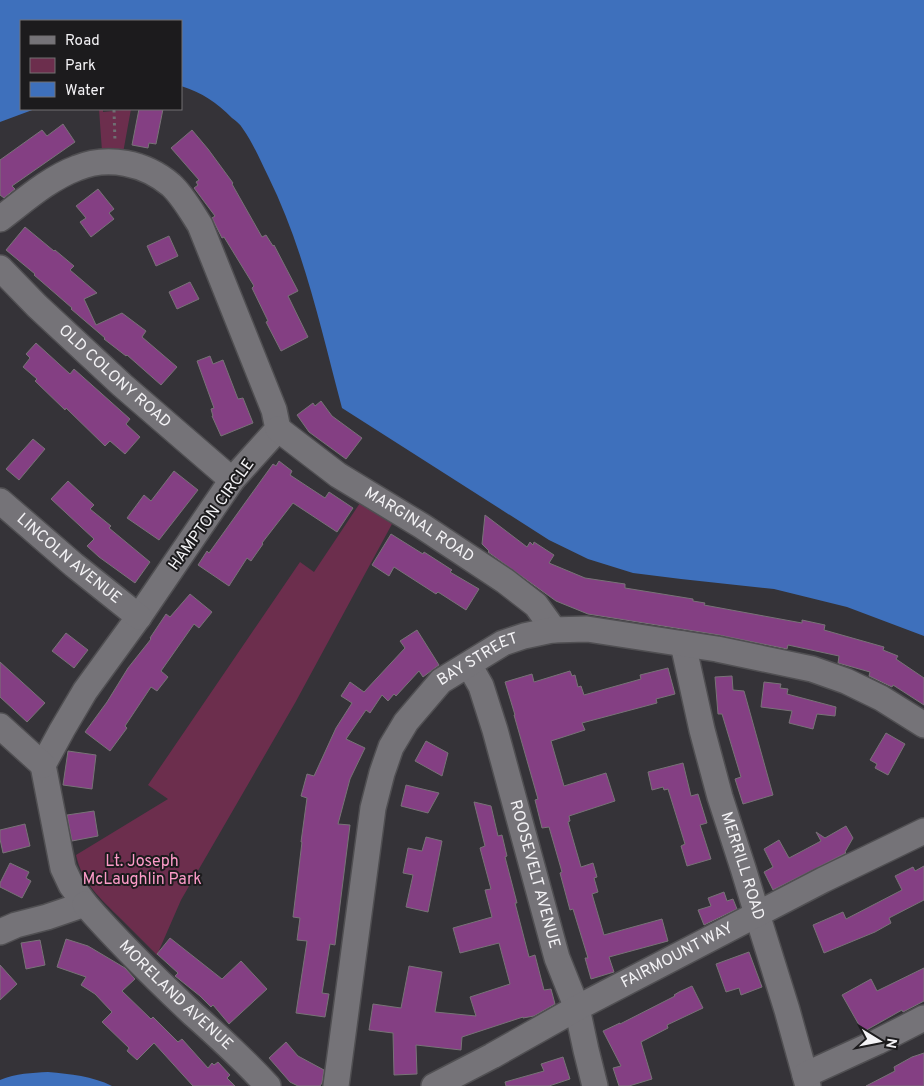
<svg xmlns="http://www.w3.org/2000/svg" width="924" height="1086" font-family="Overpass,sans-serif">
<style>
.green{fill:#6c2e4d}
.water{fill:#3e70bc}
.building{fill:#843f83;stroke:#787377}
.lines{fill:none;stroke-linecap:round;stroke-linejoin:round}
.minor-casing{stroke:#504f52;stroke-width:28}
.path{stroke:#6f6e72;stroke-width:3;stroke-dasharray:2.5 4;stroke-linecap:butt}
.minor{stroke:#757378;stroke-width:25}
.labels{text-anchor:middle;dominant-baseline:central;stroke-width:4;stroke-linejoin:round;paint-order:stroke}
.street-label{font-size:16px;fill:#f3f2f5;stroke:#1c1b1d}
.park-label{font-size:16px;fill:#fc9bc8;stroke:#1c1b1d}
</style>
<rect width="100%" height="100%" fill="#353338"/>
<!-- green -->
<g class="green">
<polygon points="99,109 103,109 103,112 131,109 123,153 102,151"/>
<path d="M 360,503 L 392,524 L 295,703 L 181,900 L 157,955 C 145,943 133,931 121,919 C 101,899 82,883 76,855 L 168,799 L 148,785 L 300,562 L 314,572 Z"/>
</g>
<!-- water -->
<g class="water">
<path d="M 0,0 L 924,0 L 924,636 L 847,607 L 774,589 L 681,579 L 633,573 L 588,559 L 549,540 L 342,408 C 321,329 304,249 268,176 C 260,160 253,143 243,129 C 240,124 236,121 232,118 C 216,102 203,93 181,86 L 181,21 L 21,21 L 21,109 L 35,109 L 0,122 Z"/>
<path d="M 48,1072 C 71,1074 92,1076 112,1086 L 0,1086 L 0,1080 C 16,1073 32,1073 48,1072 Z"/>
</g>
<!-- building -->
<g class="building">
<polygon points="139,109 163,109 156,144 149,143 148,148 132,145"/>
<polygon points="63,124 75,142 12,186 15,189 4,198 0,195 0,160 42,130 47,136"/>
<polygon points="192,130 208,149 233,183 232,184 262,237 266,235 273,246 274,245 298,291 288,296 308,337 281,351 266,322 268,321 252,288 254,286 224,237 222,238 212,218 215,216 194,188 198,185 196,182 199,180 171,148"/>
<polygon points="98,189 114,209 109,213 114,219 91,237 80,222 86,218 76,206"/>
<polygon points="25,227 54,251 55,250 74,266 70,270 97,293 84,299 96,325 122,313 146,331 142,337 177,367 161,385 127,355 126,356 104,339 105,338 71,309 72,308 34,275 35,274 6,250"/>
<polygon points="169,236 178,256 156,266 147,246"/>
<polygon points="190,282 199,299 177,309 169,292"/>
<polygon points="36,343 70,374 74,369 130,419 126,424 140,437 125,454 110,441 105,446 66,408 65,410 35,381 37,379 23,367 30,358 26,354"/>
<polygon points="210,356 213,364 223,360 238,399 243,398 253,423 221,436 212,416 213,416 211,409 214,408 197,361"/>
<polygon points="321,401 332,416 362,438 346,459 309,432 297,415 313,403 315,406"/>
<polygon points="33,439 45,449 19,480 6,469"/>
<polygon points="279,461 292,471 290,475 325,498 329,492 353,508 337,532 293,503 262,543 263,544 251,561 247,558 229,586 198,565 207,551 209,553 273,464 276,466"/>
<polygon points="174,471 198,490 159,540 127,518 144,495 151,501"/>
<polygon points="68,481 94,505 90,509 111,526 109,528 150,562 135,583 99,557 87,546 94,539 51,499"/>
<polygon points="485,515 527,547 530,542 533,545 534,542 554,555 549,563 585,578 625,584 625,588 693,599 693,601 705,603 704,605 802,623 802,620 825,625 824,630 884,647 883,650 898,656 896,659 924,678 924,705 893,685 892,687 869,676 870,672 838,663 839,656 788,645 787,649 719,635 588,614 556,601 488,552 489,551 482,544"/>
<polygon points="391,534 423,554 424,552 452,570 450,572 479,589 466,610 438,592 436,594 394,567 389,576 372,565"/>
<polygon points="190,594 212,612 199,628 194,624 161,671 168,677 157,691 151,687 125,726 127,728 110,751 85,732 107,702 128,668 151,639 150,638 166,614 170,617"/>
<polygon points="417,630 439,665 423,677 419,671 396,696 394,694 388,701 382,695 370,713 366,710 346,739 365,748 350,779 338,824 350,825 335,945 330,944 322,993 329,994 325,1017 296,1013 307,941 297,940 300,918 293,917 302,842 301,842 307,798 301,796 307,774 314,776 336,728 352,703 341,696 350,682 364,692 405,648 400,641"/>
<polygon points="66,633 88,650 74,668 52,651"/>
<polygon points="0,662 45,703 27,722 0,697"/>
<polygon points="668,668 675,694 656,699 657,703 582,723 585,730 551,741 564,786 606,773 615,801 569,816 570,821 568,822 581,867 593,863 597,877 594,878 598,892 592,894 604,935 662,919 668,941 609,957 614,972 591,979 585,958 588,958 573,909 570,910 560,873 562,872 549,827 542,828 535,800 538,799 514,715 515,715 505,682 532,674 534,682 570,671 572,676 575,675 578,687 581,686 584,695 641,679 640,675"/>
<polygon points="732,676 733,690 744,691 773,795 743,804 735,779 741,777 722,714 718,714 715,677"/>
<polygon points="764,682 781,684 780,688 788,689 787,694 836,707 835,716 817,714 813,729 789,723 792,711 761,707"/>
<polygon points="886,733 905,744 888,775 875,768 877,764 870,760"/>
<polygon points="426,741 448,753 442,776 415,761"/>
<polygon points="68,751 96,755 92,789 63,785"/>
<polygon points="683,763 691,796 698,794 707,823 700,825 711,859 687,866 681,846 685,844 668,789 664,790 663,787 652,790 648,772"/>
<polygon points="406,785 439,793 428,813 401,806"/>
<polygon points="474,802 491,806 498,836 502,835 507,856 505,857 517,903 515,903 529,957 535,955 544,990 551,989 555,1004 534,1016 523,1018 523,1017 462,1037 461,1050 416,1045 417,1074 394,1075 393,1033 369,1030 373,1004 401,1008 409,966 442,972 435,1012 476,1016 470,997 510,984 499,943 460,953 453,928 492,917 485,890 491,889 480,848 485,846"/>
<polygon points="94,811 98,836 72,841 67,815"/>
<polygon points="25,824 30,846 3,853 0,839 0,830"/>
<polygon points="846,826 853,838 845,852 846,853 773,890 764,872 773,867 764,849 779,840 789,858 821,841 816,832 825,838"/>
<polygon points="426,837 442,841 428,912 406,907 413,875 403,873 408,848 422,851"/>
<polygon points="10,863 29,872 26,878 31,881 22,898 0,887 0,883"/>
<polygon points="924,866 924,900 889,918 891,923 875,932 824,953 813,925 843,912 846,919 902,890 895,876 913,867 915,871"/>
<polygon points="724,892 727,901 733,899 737,909 704,925 698,910 711,906 708,898"/>
<polygon points="170,938 222,979 241,961 267,989 229,1024 213,1005 211,1007 200,996 175,976 178,973 157,954"/>
<polygon points="66,939 88,946 125,968 135,979 122,991 151,1019 153,1017 178,1042 182,1039 208,1068 212,1063 214,1065 218,1062 230,1075 227,1078 235,1086 193,1086 154,1043 137,1060 127,1051 129,1048 102,1022 112,1012 95,994 81,985 86,977 57,967"/>
<polygon points="40,940 45,965 26,969 21,943"/>
<polygon points="749,952 762,987 741,995 739,988 726,992 716,964"/>
<polygon points="0,965 17,984 0,1000"/>
<polygon points="924,968 924,1001 903,1012 902,1010 863,1032 842,995 871,979 877,991"/>
<polygon points="692,986 703,1008 667,1025 668,1028 641,1042 652,1079 629,1086 619,1086 613,1068 621,1066 603,1031 620,1023 620,1024 675,996 674,995 679,992"/>
<polygon points="286,1042 298,1056 324,1070 322,1083 320,1086 298,1086 290,1082 269,1058"/>
<polygon points="924,1053 924,1086 866,1086 895,1071 894,1067 912,1057"/>
<polygon points="563,1057 570,1079 549,1086 506,1086 505,1082 544,1071 541,1064"/>
</g>
<g class="lines">
<!-- minor casing -->
<g class="minor-casing">
<g id="minor">
<path d="M 0,219 C 24,201 48,179 77,168 C 108,155 145,163 171,185 C 183,196 191,211 200,225 L 274,410 L 278,429 L 232,480 L 138,618 L 85,691 L 62,730 L 43,765 L 63,868 L 71,885 L 85,904 L 47,917 L 16,925 L 0,932"/>
<path id="s1" d="M 0,268 L 37,306 L 122,385 L 232,480"/>
<path id="s2" d="M 278,429 L 338,475 L 422,526 L 505,581 L 536,605 L 554,630"/>
<path id="s3" d="M 0,501 L 74,565 L 139,617"/>
<path id="s4" d="M 683,644 L 702,730 L 720,797 L 743,868 L 757,914 L 787,1010 L 808,1086"/>
<path id="s5" d="M 469,665 L 481,686 L 495,730 L 557,958 L 577,1008 L 586,1050 L 595,1086"/>
<polyline points="0,726 43,765"/>
<path id="s6" d="M 85,904 C 119,943 156,979 193,1014 C 219,1037 244,1060 268,1086"/>
<polyline points="805,1075 877,1042 924,1018"/>
<path id="s7" d="M 336,1086 L 373,808 L 382,773 L 391,747 L 406,722 L 441,681 L 503,643 L 524,636 L 552,630 L 587,629 L 717,649 L 812,669 L 846,681 L 881,698 L 924,725"/>
<path id="s8" d="M 434,1086 L 492,1056 L 577,1008 L 823,880 L 924,831"/>
</g>
</g>
<!-- path -->
<polyline class="path" points="114,110 115,142"/>
<!-- minor -->
<use href="#minor" class="minor"/>
</g>
<g class="labels">
<!-- street labels -->
<g class="street-label">
<text stroke="none"><textPath href="#s1" startOffset="158">OLD COLONY ROAD</textPath></text>
<text transform="translate(212 515) rotate(-54)">HAMPTON CIRCLE</text>
<text stroke="none"><textPath href="#s2" startOffset="171">MARGINAL ROAD</textPath></text>
<text stroke="none"><textPath href="#s3" startOffset="90">LINCOLN AVENUE</textPath></text>
<text stroke="none"><textPath href="#s7" startOffset="470">BAY STREET</textPath></text>
<text stroke="none"><textPath href="#s4" startOffset="230">MERRILL ROAD</textPath></text>
<text stroke="none"><textPath href="#s5" startOffset="220">ROOSEVELT AVENUE</textPath></text>
<text stroke="none"><textPath href="#s8" startOffset="276">FAIRMOUNT WAY</textPath></text>
<text stroke="none"><textPath href="#s6" startOffset="129">MORELAND AVENUE</textPath></text>
</g>
<!-- park labels -->
<g class="park-label">
<text x="142" y="862">Lt. Joseph<tspan x="142" dy="18">McLaughlin Park</tspan></text>
</g>
</g>
<!-- legend -->
<rect x="20" y="20" width="162" height="90" fill="#1c1b1d" stroke="#727173"/>
<rect x="30" y="36" width="25" height="8" fill="#757378" stroke="#727173"/>
<text x="65" y="45" font-size="15" fill="#f3f2f5">Road</text>
<rect x="30" y="58" width="25" height="15" fill="#6c2e4d" stroke="#727173"/>
<text x="65" y="70" font-size="15" fill="#f3f2f5">Park</text>
<rect x="30" y="82" width="25" height="15" fill="#3e70bc" stroke="#727173"/>
<text x="65" y="95" font-size="15" fill="#f3f2f5">Water</text>
<!-- north arrow -->
<g transform="translate(879 1041) rotate(100)" stroke="#1c1b1d" stroke-width="4" paint-order="stroke">
<path d="M0-4L9 19L0 12L-9 19Z" fill="#f3f2f5"/>
<text y="-8" font-size="14" font-weight="bold" text-anchor="middle" fill="#f3f2f5">N</text>
</g>
</svg>
